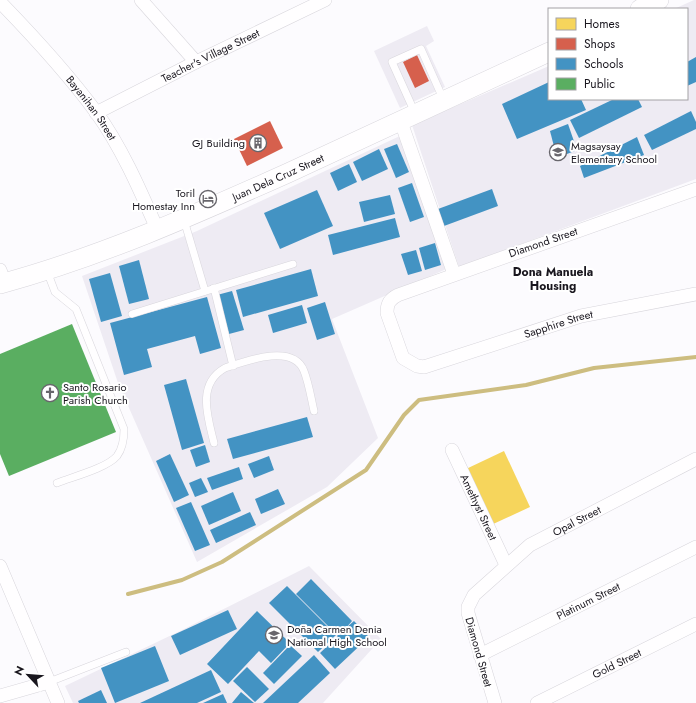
<svg xmlns="http://www.w3.org/2000/svg" width="696" height="703" font-family="Jost,sans-serif">
<style>
.built{fill:#eeebf3}
.homes{fill:#f6d55c}
.shops{fill:#d6604d}
.schools{fill:#4393c3}
.public{fill:#5aae61}
.lines{fill:none;stroke-linecap:round;stroke-linejoin:round}
.stream{stroke:#cdbd80;stroke-width:4}
.lane-casing{stroke:#d8d6dc;stroke-width:8}
.street-casing{stroke:#d8d6dc;stroke-width:14}
.secondary-casing{stroke:#d8d6dc;stroke-width:20}
.lane{stroke:#fffeff;stroke-width:7}
.street{stroke:#fffeff;stroke-width:13}
.secondary{stroke:#fffeff;stroke-width:19}
.labels{text-anchor:middle;dominant-baseline:central;stroke-width:4;stroke-linejoin:round;paint-order:stroke}
.street-label{font-size:11px;fill:#19161e;stroke:#fff}
.poi-label{font-size:11px;fill:#19161e;stroke:#fff;text-anchor:start}
.neighbourhood-label{font-size:12px;font-weight:bold;fill:#19161e;stroke:#fff}
</style>
<rect width="100%" height="100%" fill="#fcfbfe"/>
<!-- built -->
<g class="built">
<polygon points="694,0 696,0 696,179 459,267 412,125 549,66 549,99 687,99 687,9 674,9"/>
<polygon points="427,26 434,41 426,46 445,87 400,108 374,51"/>
<polygon points="402,135 451,267 332,319 378,438 327,487 197,562 118,383 82,276 197,231"/>
<polygon points="309,566 381,639 323,703 73,703 65,686 180,631"/>
</g>
<!-- homes -->
<polygon class="homes" points="504,451 530,507 491,525 466,469"/>
<!-- shops -->
<g class="shops">
<polygon points="417,55 429,81 415,88 403,62"/>
<polygon points="270,121 283,148 247,166 234,139"/>
</g>
<!-- schools -->
<g class="schools">
<polygon points="696,57 696,82 687,86 687,62"/>
<polygon points="549,82 549,99 581,99 586,110 517,139 502,104"/>
<polygon points="614,99 638,99 642,107 579,138 570,120"/>
<polygon points="691,111 696,122 696,129 652,150 644,135"/>
<polygon points="568,124 577,150 557,158 550,131"/>
<polygon points="637,137 644,155 584,178 580,166"/>
<polygon points="397,144 409,172 396,178 384,149"/>
<polygon points="379,149 388,169 362,181 353,162"/>
<polygon points="349,164 357,182 338,191 330,173"/>
<polygon points="412,183 424,217 410,222 398,188"/>
<polygon points="492,189 498,206 444,226 438,209"/>
<polygon points="317,190 333,226 280,249 264,213"/>
<polygon points="390,195 395,214 364,222 359,202"/>
<polygon points="395,218 400,237 333,255 328,235"/>
<polygon points="435,243 441,265 425,270 419,248"/>
<polygon points="416,250 422,271 408,275 401,254"/>
<polygon points="139,260 149,299 129,304 119,266"/>
<polygon points="311,269 318,296 243,317 236,290"/>
<polygon points="110,273 122,316 101,322 89,279"/>
<polygon points="232,291 244,330 229,334 217,295"/>
<polygon points="207,297 221,348 200,354 195,336 147,349 152,367 124,375 110,323"/>
<polygon points="325,302 335,334 317,340 307,308"/>
<polygon points="302,305 307,323 273,333 268,315"/>
<polygon points="186,379 204,443 182,450 164,385"/>
<polygon points="307,417 313,437 233,459 227,439"/>
<polygon points="205,445 210,462 196,467 190,450"/>
<polygon points="170,454 189,495 174,502 156,461"/>
<polygon points="269,456 274,470 254,478 248,464"/>
<polygon points="239,467 243,479 212,490 207,478"/>
<polygon points="201,478 208,492 195,497 189,483"/>
<polygon points="278,489 285,504 261,514 255,499"/>
<polygon points="233,492 241,511 209,525 201,506"/>
<polygon points="191,502 210,545 195,551 176,508"/>
<polygon points="250,512 256,525 216,543 210,530"/>
<polygon points="311,579 352,621 346,628 354,621 369,637 335,669 320,653 338,636 296,594"/>
<polygon points="287,586 336,635 318,652 269,603"/>
<polygon points="228,610 237,629 180,655 171,636"/>
<polygon points="257,611 290,643 271,663 259,651 228,684 207,664"/>
<polygon points="290,645 302,656 274,684 263,673"/>
<polygon points="155,646 169,681 115,703 101,668"/>
<polygon points="314,655 330,673 298,703 263,703"/>
<polygon points="247,667 269,689 255,702 233,681"/>
<polygon points="211,670 221,692 197,703 140,703"/>
<polygon points="101,690 107,703 79,703 78,701"/>
<polygon points="241,692 254,703 232,703"/>
<polygon points="223,694 227,703 203,703"/>
</g>
<!-- public -->
<polygon class="public" points="72,324 116,432 9,476 0,454 0,354"/>
<g class="lines">
<!-- stream -->
<polyline class="stream" points="128,594 182,580 222,562 366,470 404,415 419,400 526,385 594,368 696,357"/>
<!-- lane casing -->
<g class="lane-casing">
<g id="lane">
<polyline points="415,113 392,62 421,49 444,101"/>
<polyline points="184,220 205,291"/>
<path d="M 47,271 L 55,292 L 76,309 L 124,429 C 124,439 123,448 117,456 C 107,468 72,477 57,483"/>
<polyline points="214,288 233,366"/>
<polyline points="132,314 293,264"/>
<path d="M 214,443 C 208,418 196,384 225,368 C 246,361 293,343 304,371 C 309,384 311,398 314,411"/>
<polyline points="49,682 126,652"/>
</g>
</g>
<!-- street casing -->
<g class="street-casing">
<g id="street">
<polyline points="141,0 196,62"/>
<path id="s1" d="M 0,2 C 34,37 67,73 96,112 C 122,148 140,190 158,231"/>
<path id="s2" d="M 96,113 L 196,62 L 325,0"/>
<polyline points="401,122 454,274"/>
<path id="s3" d="M 696,189 L 398,295 C 390,299 387,303 387,313 L 403,358 L 417,366 L 424,367 L 581,316 L 696,294"/>
<polyline points="0,270 5,283"/>
<path id="s4" d="M 452,450 L 506,565"/>
<polyline points="0,566 58,703"/>
<path id="s5" d="M 480,655 L 696,547"/>
<polyline points="0,696 49,682"/>
<path id="s6" d="M 495,703 L 468,613 L 468,607 L 474,595 L 530,545 L 696,459"/>
<path id="s7" d="M 537,703 L 696,624"/>
</g>
</g>
<!-- secondary casing -->
<g class="secondary-casing">
<g id="secondary">
<polyline points="640,9 659,0"/>
<path id="s8" d="M 0,284 C 100,257 194,215 288,173 C 375,133 462,93 549,52"/>
</g>
</g>
<!-- lane -->
<use href="#lane" class="lane"/>
<!-- street -->
<use href="#street" class="street"/>
<!-- secondary -->
<use href="#secondary" class="secondary"/>
</g>
<!-- icons -->
<defs>
<g id="building-ring" transform="scale(0.9)"><circle r="9.5" fill="#fff" stroke="#68666c" stroke-width="1.5"/><path d="M-4-6H4V6H1V3H-1V6H-4ZM-2.5-4.3h1.7v1.8h-1.7ZM.8-4.3h1.7v1.8H.8ZM-2.5-1h1.7V.8h-1.7ZM.8-1h1.7V.8H.8Z" fill="#68666c"/></g>
<g id="school-ring" transform="scale(0.9)"><circle r="9.5" fill="#fff" stroke="#68666c" stroke-width="1.5"/><path d="M0-5L7-2L0 1L-7-2ZM-4 1L0 2.5L4 1V4Q0 6-4 4Z" fill="#68666c"/></g>
<g id="hotel-ring" transform="scale(0.9)"><circle r="9.5" fill="#fff" stroke="#68666c" stroke-width="1.5"/><path d="M-6-4.5h1.5V1H6V5H4.5V3h-9V5H-6ZM-4 0a1.8 1.8 0 1 1 3.6 0ZM.5 0V-2.5h3Q6-2.5 6 0Z" fill="#68666c"/></g>
<g id="church-ring" transform="scale(0.9)"><circle r="9.5" fill="#fff" stroke="#68666c" stroke-width="1.5"/><path d="M-1.2-6h2.4v3.5h3.3v2.4h-3.3V6h-2.4V-.1h-3.3v-2.4h3.3Z" fill="#68666c"/></g>
</defs>
<g fill-rule="evenodd">
<use href="#building-ring" x="258" y="143"/>
<use href="#school-ring" x="558" y="152"/>
<use href="#hotel-ring" x="208" y="199"/>
<use href="#church-ring" x="50" y="393"/>
<use href="#school-ring" x="274" y="635"/>
</g>
<g class="labels">
<!-- street labels -->
<g class="street-label">
<text stroke="none"><textPath href="#s2" startOffset="128">Teacher's Village Street</textPath></text>
<text stroke="none"><textPath href="#s1" startOffset="140">Bayanihan Street</textPath></text>
<text stroke="none"><textPath href="#s8" startOffset="298">Juan Dela Cruz Street</textPath></text>
<text transform="translate(543 242) rotate(-19)">Diamond Street</text>
<text stroke="none"><textPath href="#s3" startOffset="551">Sapphire Street</textPath></text>
<text stroke="none"><textPath href="#s4" startOffset="63">Amethyst Street</textPath></text>
<text stroke="none"><textPath href="#s6" startOffset="241">Opal Street</textPath></text>
<text stroke="none"><textPath href="#s5" startOffset="121">Platinum Street</textPath></text>
<text transform="translate(479 652) rotate(74)">Diamond Street</text>
<text stroke="none"><textPath href="#s7" startOffset="89">Gold Street</textPath></text>
</g>
<!-- poi labels -->
<g class="poi-label">
<text x="245" y="143" text-anchor="end">GJ Building</text>
<text x="571" y="146">Magsaysay<tspan x="571" dy="13">Elementary School</tspan></text>
<text x="195" y="193" text-anchor="end">Toril<tspan x="195" dy="13">Homestay Inn</tspan></text>
<text x="63" y="387">Santo Rosario<tspan x="63" dy="13">Parish Church</tspan></text>
<text x="287" y="629">Doña Carmen Denia<tspan x="287" dy="13">National High School</tspan></text>
</g>
<!-- neighbourhood labels -->
<g class="neighbourhood-label">
<text x="553" y="272">Dona Manuela<tspan x="553" dy="14">Housing</tspan></text>
</g>
</g>
<!-- legend -->
<rect x="548" y="8" width="140" height="92" fill="#ffffff" stroke="#a3a2a5"/>
<rect x="556" y="18" width="20" height="12" fill="#f6d55c" stroke="#a3a2a5"/>
<text x="584" y="28" font-size="12" fill="#19161e">Homes</text>
<rect x="556" y="38" width="20" height="12" fill="#d6604d" stroke="#a3a2a5"/>
<text x="584" y="48" font-size="12" fill="#19161e">Shops</text>
<rect x="556" y="58" width="20" height="12" fill="#4393c3" stroke="#a3a2a5"/>
<text x="584" y="68" font-size="12" fill="#19161e">Schools</text>
<rect x="556" y="78" width="20" height="12" fill="#5aae61" stroke="#a3a2a5"/>
<text x="584" y="88" font-size="12" fill="#19161e">Public</text>
<!-- north arrow -->
<g transform="translate(28 675) rotate(296)" stroke="#ffffff" stroke-width="3" paint-order="stroke">
<path d="M0-3L7 15L0 10L-7 15Z" fill="#19161e"/>
<text y="-6" font-size="11" font-weight="bold" text-anchor="middle" fill="#19161e">N</text>
</g>
</svg>
